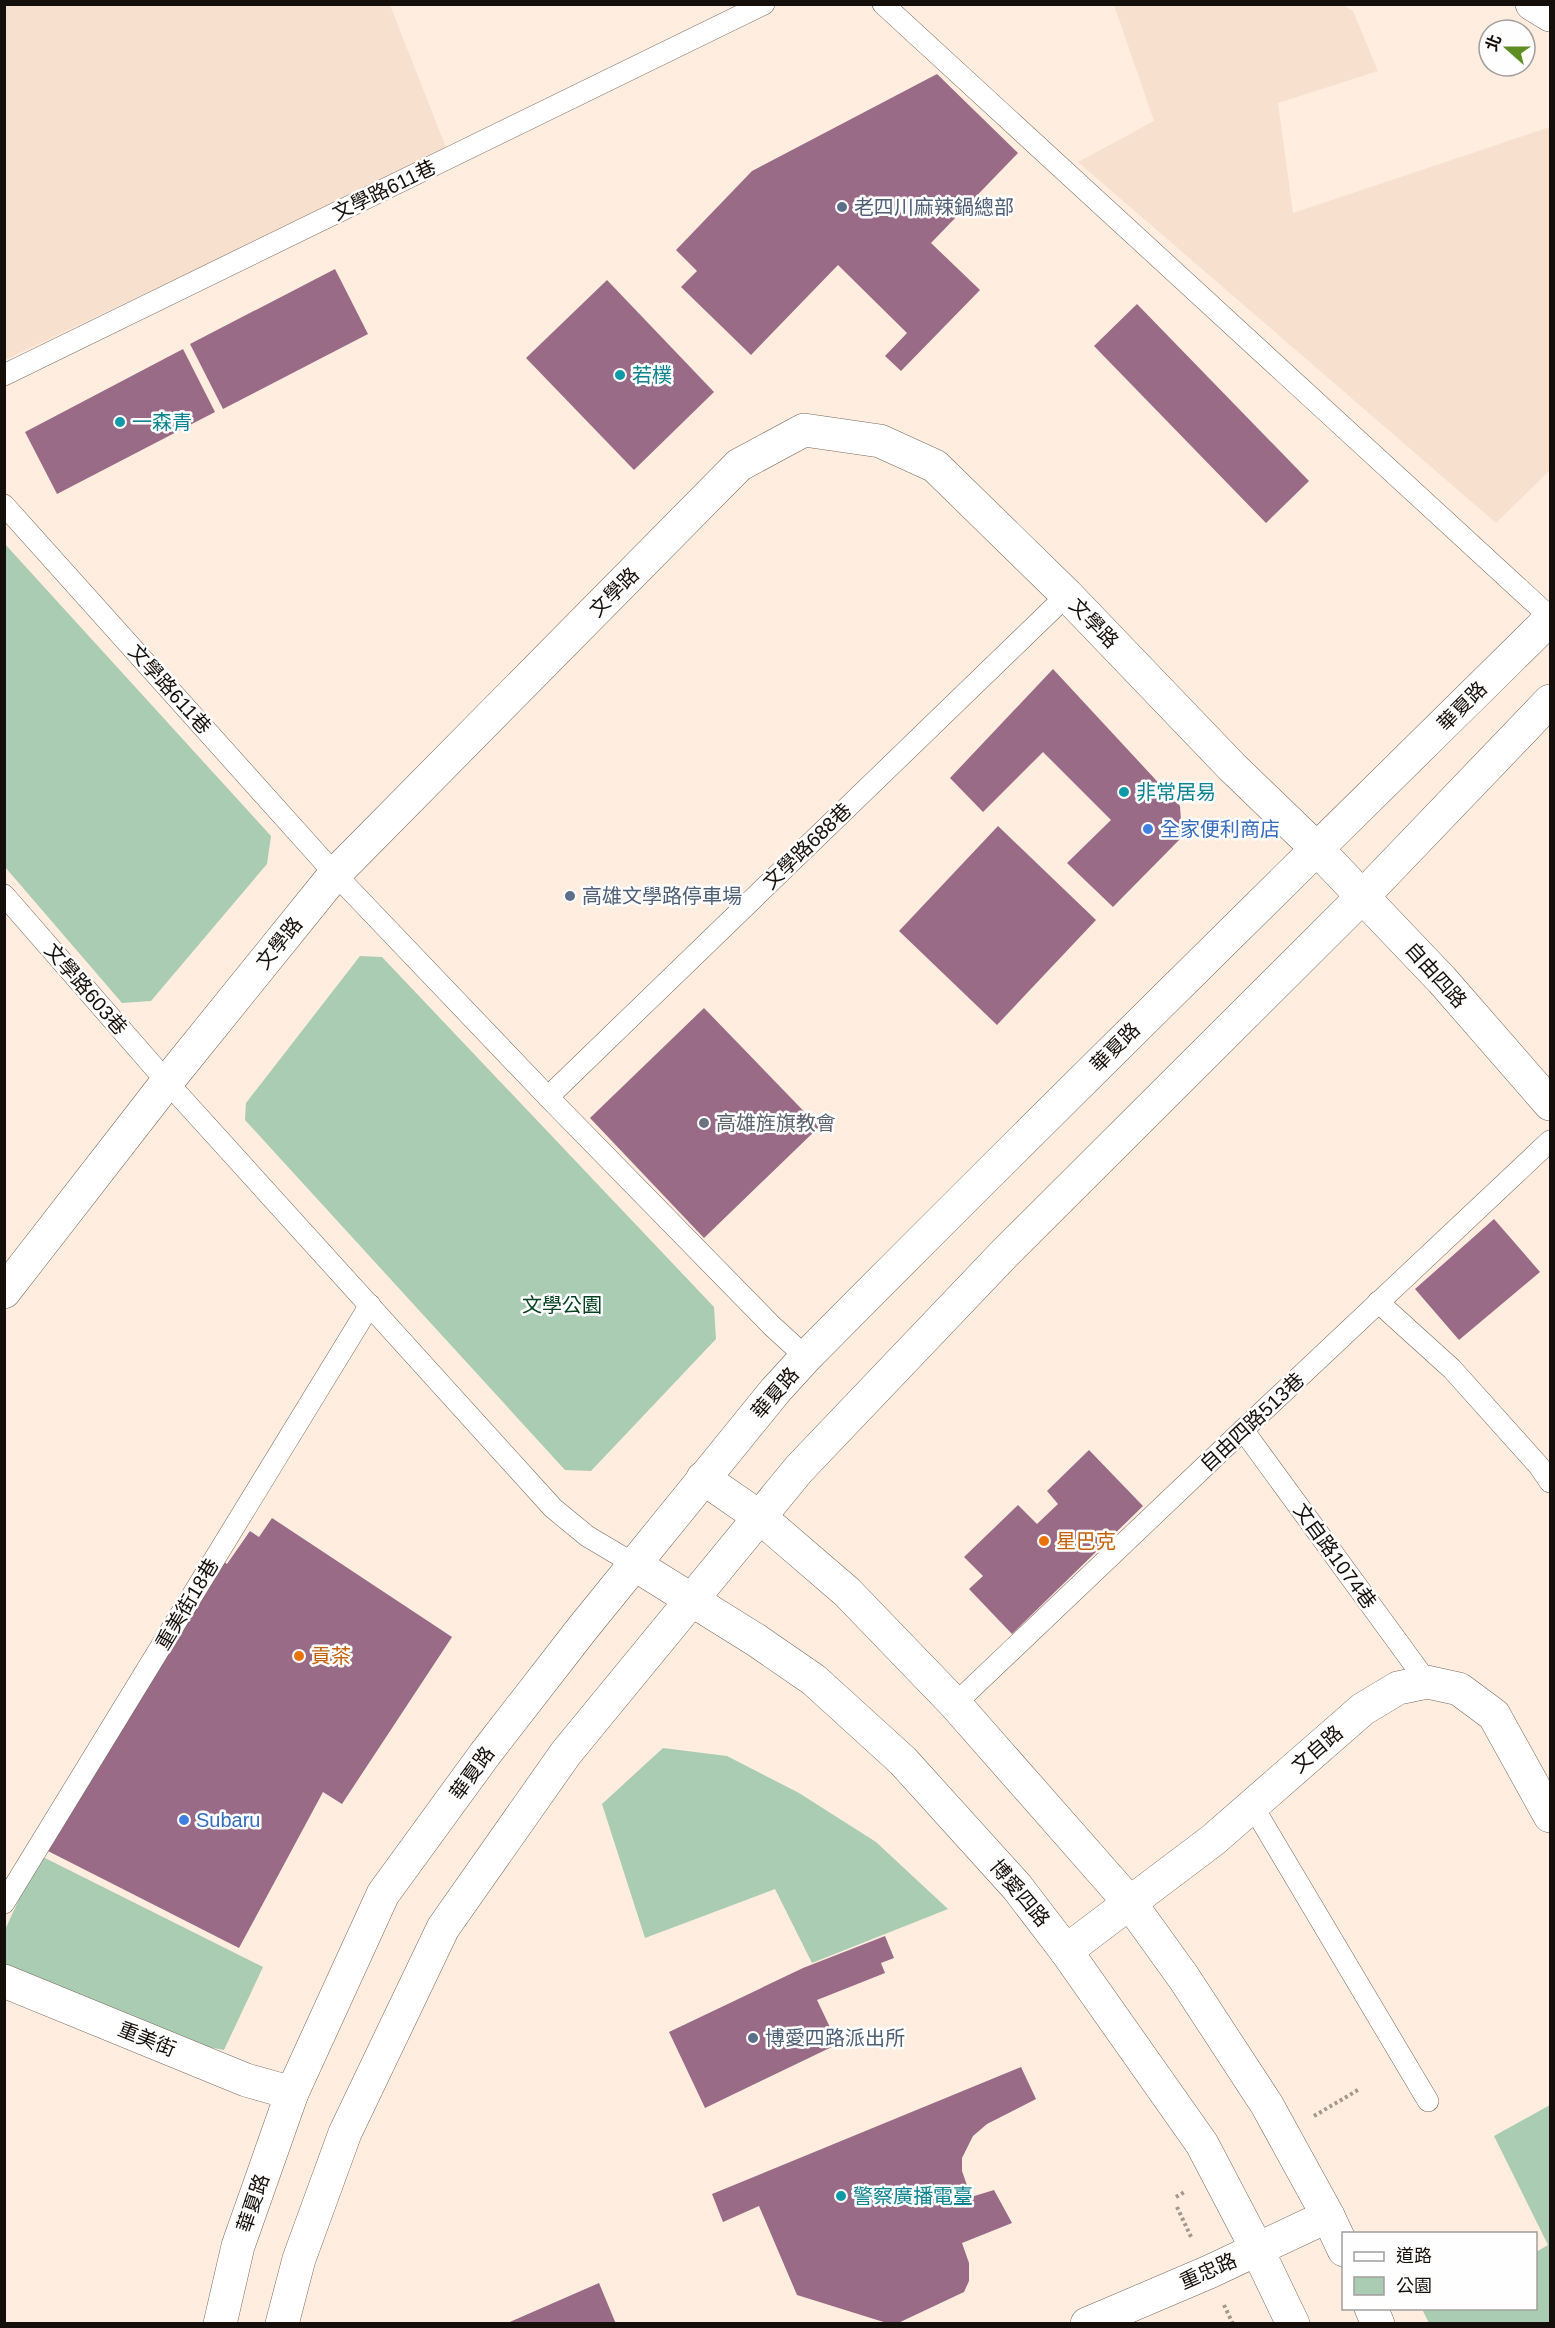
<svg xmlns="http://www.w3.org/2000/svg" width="1555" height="2328" font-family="Arial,'Noto Sans TC',sans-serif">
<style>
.built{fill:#f8e0ce}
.green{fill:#aaccb3}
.building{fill:#9a6b86}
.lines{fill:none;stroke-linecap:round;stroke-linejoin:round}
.lane-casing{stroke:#76675c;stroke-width:22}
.street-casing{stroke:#76675c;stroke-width:34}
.secondary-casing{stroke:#76675c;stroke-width:34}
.primary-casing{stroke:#76675c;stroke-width:34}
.path{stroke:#a4978d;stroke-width:4;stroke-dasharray:3 3;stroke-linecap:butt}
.lane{stroke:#fff;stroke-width:21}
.street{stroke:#fff;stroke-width:33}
.secondary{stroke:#fff;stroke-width:33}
.primary{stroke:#fff;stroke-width:33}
.service-dot{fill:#5c6f8a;stroke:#fefefe;stroke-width:2}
.culture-dot{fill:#0f9aa8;stroke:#fefefe;stroke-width:2}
.shop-dot{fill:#3f7fe0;stroke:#fefefe;stroke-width:2}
.worship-dot{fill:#6b7280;stroke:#fefefe;stroke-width:2}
.food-dot{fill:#e8710a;stroke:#fefefe;stroke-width:2}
.labels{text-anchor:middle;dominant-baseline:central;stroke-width:5;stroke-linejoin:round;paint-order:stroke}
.street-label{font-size:20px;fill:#150f0b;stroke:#fefefe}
.service-label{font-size:20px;fill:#4e5e75;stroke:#fefefe;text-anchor:start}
.culture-label{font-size:20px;fill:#0d838f;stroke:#fefefe;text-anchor:start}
.shop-label{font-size:20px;fill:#366cbe;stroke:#fefefe;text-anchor:start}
.worship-label{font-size:20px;fill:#5b616d;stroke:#fefefe;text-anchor:start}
.park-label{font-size:20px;fill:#044121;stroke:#fefefe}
.food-label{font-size:20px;fill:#c56008;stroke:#fefefe;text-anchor:start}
</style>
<rect width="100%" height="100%" fill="#ffede0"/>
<!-- built -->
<g class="built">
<polygon points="5,5 390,5 447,150 5,360"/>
<polygon points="1343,5 1353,11 1378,71 1278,103 1293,213 1550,127 1550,470 1496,523 1078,162 1154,121 1114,5"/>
</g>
<!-- green -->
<g class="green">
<polygon points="4,543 271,836 267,864 151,1001 122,1003 5,867"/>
<polygon points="360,956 382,957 714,1307 716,1339 591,1471 565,1470 245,1120 246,1103"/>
<polygon points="663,1748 727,1756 799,1793 876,1842 948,1909 812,1963 775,1889 645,1938 602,1804"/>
<polygon points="39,1855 263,1967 224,2050 203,2046 5,1968 5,1930"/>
<polygon points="1550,2105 1550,2323 1429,2323 1423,2311 1427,2309 1536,2308 1536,2252 1548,2245 1494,2136"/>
</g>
<!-- building -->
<g class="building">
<polygon points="937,74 1018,153 931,243 980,290 901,371 885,356 907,333 838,265 751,355 681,287 697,271 676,250 752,171"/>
<polygon points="335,269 368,334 223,409 190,344"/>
<polygon points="607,280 714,392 634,470 526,358"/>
<polygon points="1137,304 1309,481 1266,523 1094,346"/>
<polygon points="183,349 215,412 57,494 25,432"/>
<polygon points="1053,669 1180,806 1182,837 1113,907 1067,863 1111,820 1043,752 983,812 950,778"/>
<polygon points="998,826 1096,920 997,1025 899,931"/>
<polygon points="704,1008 819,1127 704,1238 590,1118"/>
<polygon points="1494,1219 1540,1272 1459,1340 1415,1289"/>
<polygon points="1089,1450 1143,1506 1012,1634 969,1589 983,1576 964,1557 1018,1505 1037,1524 1058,1504 1047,1491"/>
<polygon points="272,1518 452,1637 342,1804 323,1792 239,1948 42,1848 221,1560 227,1564 250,1531 259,1537"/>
<polygon points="885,1936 894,1958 881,1963 885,1973 817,2000 838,2044 705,2108 669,2032 803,1968"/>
<polygon points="1021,2067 1036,2099 987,2124 973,2136 962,2158 962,2171 971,2197 994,2190 1012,2223 962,2243 969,2263 969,2281 964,2292 896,2324 890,2324 797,2295 759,2206 723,2222 712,2194"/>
<polygon points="599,2283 616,2324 505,2324"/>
</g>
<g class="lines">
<!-- lane casing -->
<g class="lane-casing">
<g id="lane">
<polyline points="883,4 1550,617"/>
<polyline points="4,375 764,4"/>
<polyline points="4,505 335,874 548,1097 772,1326 806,1357"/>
<polyline points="4,895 167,1082 553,1508 587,1536 634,1564"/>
<polyline points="548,1097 1067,595"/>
<polyline points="1378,1302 1452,1369 1539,1466 1550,1482"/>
<polyline points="1243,1430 1427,1682"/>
<polyline points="955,1704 1243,1430 1550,1141"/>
<polyline points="1252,1805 1428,2101"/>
<polyline points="4,1903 370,1305"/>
</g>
</g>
<!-- street casing -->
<g class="street-casing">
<g id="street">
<polyline points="4,1292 167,1082 335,874 739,465 804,430 880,441 935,466 1067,595 1232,767 1317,849"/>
<polyline points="703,1478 761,1518 847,1592 955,1704 1130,1903 1184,1978 1267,2105 1328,2216 1344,2250"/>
<polyline points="634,1564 756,1640 814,1680 903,1761 1017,1887 1066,1951 1202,2144 1257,2249 1293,2324"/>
<polyline points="1066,1951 1213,1840 1363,1709 1398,1688 1427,1682 1459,1689 1494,1715 1550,1816"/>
<polyline points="4,1981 246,2080 292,2093"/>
<polyline points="1371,2308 1378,2324"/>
<polyline points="1087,2324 1209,2272 1328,2216"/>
</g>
</g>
<!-- secondary casing -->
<g class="secondary-casing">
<g id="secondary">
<polyline points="1317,849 1442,980 1550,1104"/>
<path d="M 220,2324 L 238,2246 L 292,2093 L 383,1894 L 485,1754 L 582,1629 L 775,1391 L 806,1357 C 1052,1108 1302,864 1550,619"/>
<polyline points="282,2324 299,2259 345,2133 443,1928 566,1753 799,1469 1004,1254 1363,896 1550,701"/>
</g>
</g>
<!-- primary casing -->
<g class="primary-casing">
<polyline id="primary" points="1532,4 1550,15"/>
</g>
<!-- path -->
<g class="path">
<polyline points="1314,2116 1358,2090"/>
<polyline points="1176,2197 1186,2191"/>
<polyline points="1177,2207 1192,2239"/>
<polyline points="1224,2305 1233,2324"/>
</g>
<!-- lane -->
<use href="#lane" class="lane"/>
<!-- street -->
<use href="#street" class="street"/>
<!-- secondary -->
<use href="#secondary" class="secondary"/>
<!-- primary -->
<use href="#primary" class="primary"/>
</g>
<!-- markers -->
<g class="service-dot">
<circle cx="842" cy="207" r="6"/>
<circle cx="570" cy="896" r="6"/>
<circle cx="753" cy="2038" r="6"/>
</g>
<g class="culture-dot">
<circle cx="620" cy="375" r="6"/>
<circle cx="120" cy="422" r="6"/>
<circle cx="1124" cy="792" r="6"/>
<circle cx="841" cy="2196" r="6"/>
</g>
<g class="shop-dot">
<circle cx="1148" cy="829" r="6"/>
<circle cx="184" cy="1820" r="6"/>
</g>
<circle class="worship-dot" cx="704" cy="1123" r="6"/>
<g class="food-dot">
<circle cx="1044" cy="1541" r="6"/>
<circle cx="299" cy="1656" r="6"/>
</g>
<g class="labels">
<!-- street labels -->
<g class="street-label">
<text transform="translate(384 190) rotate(-26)">文學路611巷</text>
<text transform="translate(614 592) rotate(-45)">文學路</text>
<text transform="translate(1094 623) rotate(46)">文學路</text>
<text transform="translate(170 689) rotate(48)">文學路611巷</text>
<text transform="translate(1462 706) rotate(-45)">華夏路</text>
<text transform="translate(807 846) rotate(-44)">文學路688巷</text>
<text transform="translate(279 943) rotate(-51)">文學路</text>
<text transform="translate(1436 975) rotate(48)">自由四路</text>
<text transform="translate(86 989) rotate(49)">文學路603巷</text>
<text transform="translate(1115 1047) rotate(-45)">華夏路</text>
<text transform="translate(775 1393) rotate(-49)">華夏路</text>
<text transform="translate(1252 1422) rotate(-43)">自由四路513巷</text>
<text transform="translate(1335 1556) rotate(54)">文自路1074巷</text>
<text transform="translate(187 1604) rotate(-59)">重美街18巷</text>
<text transform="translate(1317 1749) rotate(-41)">文自路</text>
<text transform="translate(472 1773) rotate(-54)">華夏路</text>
<text transform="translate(1020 1893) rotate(50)">博愛四路</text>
<text transform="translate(147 2039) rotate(22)">重美街</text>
<text transform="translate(253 2203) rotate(-71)">華夏路</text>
<text transform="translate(1208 2271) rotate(-24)">重忠路</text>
</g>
<!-- service labels -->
<g class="service-label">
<text x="854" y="207">老四川麻辣鍋總部</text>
<text x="582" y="896">高雄文學路停車場</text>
<text x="765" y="2038">博愛四路派出所</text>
</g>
<!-- culture labels -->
<g class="culture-label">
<text x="632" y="375">若樸</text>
<text x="132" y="422">一森青</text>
<text x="1136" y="792">非常居易</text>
<text x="853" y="2196">警察廣播電臺</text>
</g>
<!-- shop labels -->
<g class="shop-label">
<text x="1160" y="829">全家便利商店</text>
<text x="196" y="1820">Subaru</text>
</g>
<!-- worship labels -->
<g class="worship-label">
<text x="716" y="1123">高雄旌旗教會</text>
</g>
<!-- park labels -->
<g class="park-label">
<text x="562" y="1305">文學公園</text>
</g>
<!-- food labels -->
<g class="food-label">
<text x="1056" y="1541">星巴克</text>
<text x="311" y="1656">貢茶</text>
</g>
</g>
<!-- border -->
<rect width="1555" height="2328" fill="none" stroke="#150f0b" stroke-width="12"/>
<!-- legend -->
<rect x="1342" y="2232" width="195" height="78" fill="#fefefe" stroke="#a19e9d" stroke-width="1.5"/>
<rect x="1354" y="2252" width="30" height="9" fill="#ffffff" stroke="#a19e9d" stroke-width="1.5"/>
<text x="1396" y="2262" font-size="18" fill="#150f0b">道路</text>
<rect x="1354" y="2277" width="30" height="18" fill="#aaccb3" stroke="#a19e9d" stroke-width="1.5"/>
<text x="1396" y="2292" font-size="18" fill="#150f0b">公園</text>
<!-- north arrow -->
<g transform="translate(1507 48) rotate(291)"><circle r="28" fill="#fefefe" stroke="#a19e9d" stroke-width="1.5"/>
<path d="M0-4.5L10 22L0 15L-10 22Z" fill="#5e8d21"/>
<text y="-9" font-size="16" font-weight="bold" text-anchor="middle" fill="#150f0b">北</text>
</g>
</svg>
